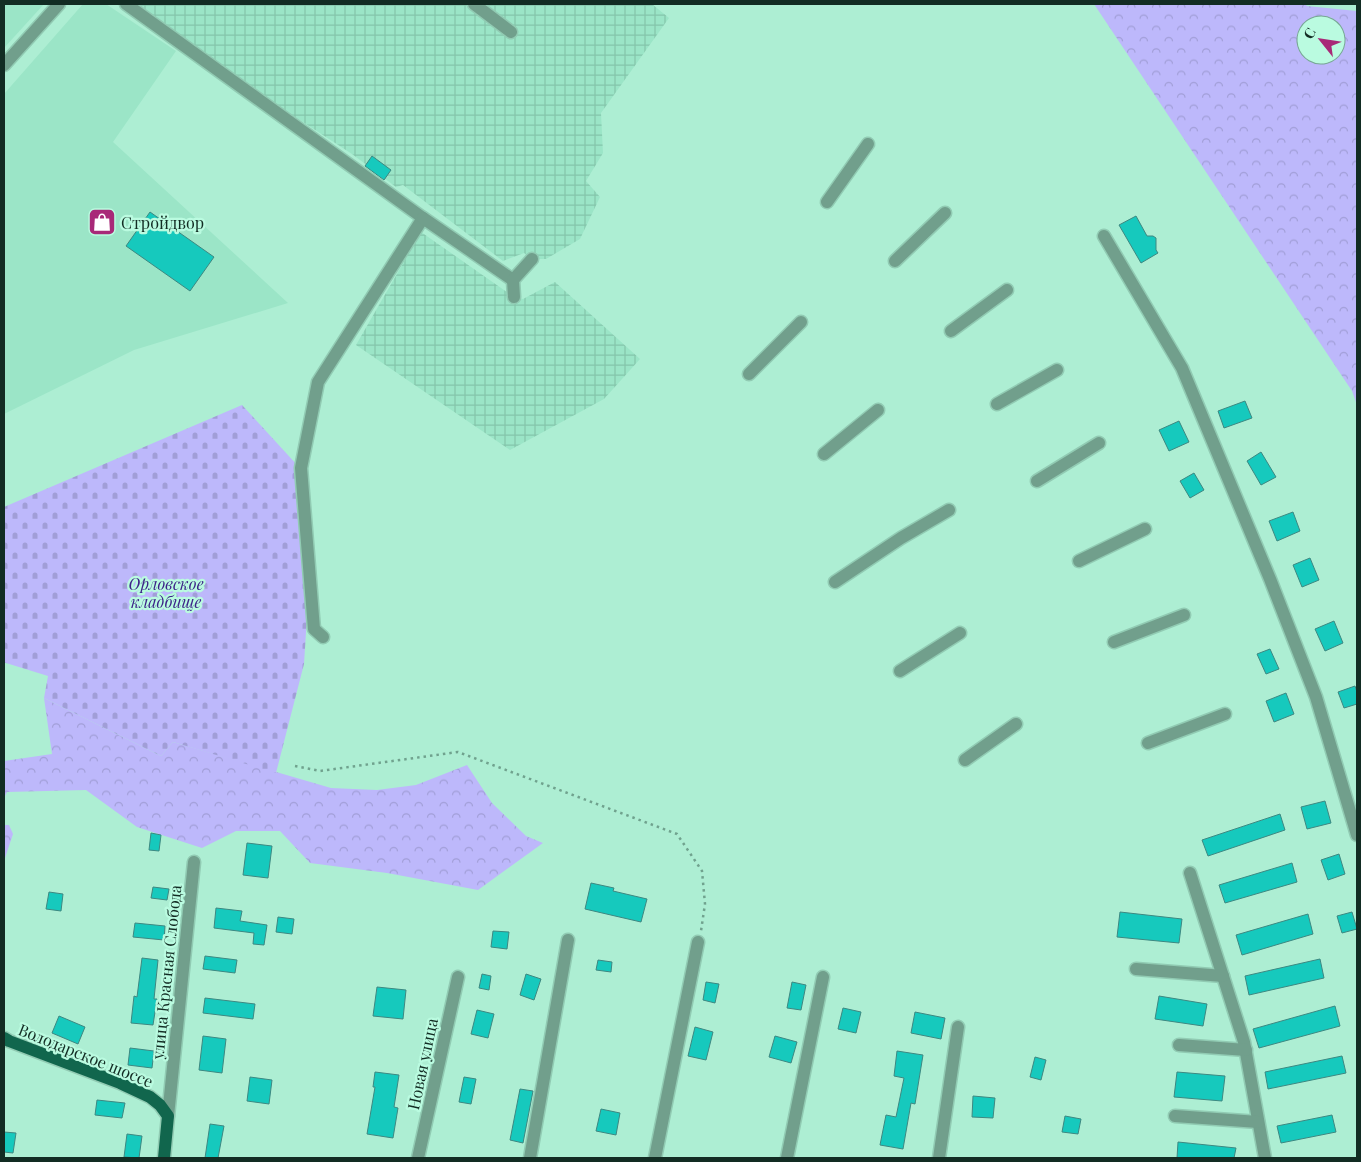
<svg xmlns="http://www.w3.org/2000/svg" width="1361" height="1162" font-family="'Playfair Display',serif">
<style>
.built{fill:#9be5c7}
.industrial{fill:url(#industrial-grid)}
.forest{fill:url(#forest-crowns);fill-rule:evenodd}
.cemetery{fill:url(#cemetery-stones)}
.building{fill:#16c9bd;stroke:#3d8881}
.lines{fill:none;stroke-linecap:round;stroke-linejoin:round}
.minor-casing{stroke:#91cbb3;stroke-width:15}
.major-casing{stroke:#91cbb3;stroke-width:15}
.path{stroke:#70a28e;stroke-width:2.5;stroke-dasharray:2.5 4;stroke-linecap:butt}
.minor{stroke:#719f8c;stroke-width:12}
.major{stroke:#11664d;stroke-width:12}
.labels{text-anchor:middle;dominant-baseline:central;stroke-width:4.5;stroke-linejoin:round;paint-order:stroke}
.poi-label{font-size:16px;fill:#122c23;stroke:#bafbe0;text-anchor:start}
.park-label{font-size:16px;font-style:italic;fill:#3c2288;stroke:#bafbe0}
.street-label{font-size:16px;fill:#122c23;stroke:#bafbe0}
</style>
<defs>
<pattern id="industrial-grid" width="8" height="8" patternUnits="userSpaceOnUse" patternTransform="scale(1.25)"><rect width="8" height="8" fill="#9be5c7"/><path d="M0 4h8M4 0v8" fill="none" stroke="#84c5ab"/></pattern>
<pattern id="forest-crowns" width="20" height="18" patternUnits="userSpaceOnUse" patternTransform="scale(1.25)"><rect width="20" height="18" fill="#bdb8fb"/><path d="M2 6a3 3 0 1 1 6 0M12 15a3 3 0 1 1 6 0" fill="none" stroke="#a19ed7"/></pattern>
<pattern id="cemetery-stones" width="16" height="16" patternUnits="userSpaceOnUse" patternTransform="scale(1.25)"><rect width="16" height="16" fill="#bdb8fb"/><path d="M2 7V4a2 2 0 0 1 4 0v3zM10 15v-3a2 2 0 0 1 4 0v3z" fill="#a19ed7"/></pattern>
</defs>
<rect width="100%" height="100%" fill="#adeed3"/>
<!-- built -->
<g class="built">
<polygon points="4,4 44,4 4,48"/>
<polygon points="83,4 106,4 176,51 113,142 288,303 134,350 4,414 4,94"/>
</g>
<!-- industrial -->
<g class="industrial">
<polygon points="127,4 468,4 511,39 518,30 483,4 652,4 669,18 601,113 603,153 586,181 600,197 580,239 546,259 532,259 524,253 503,261 403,185 396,187 352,154 266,98"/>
<polygon points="421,232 514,297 523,299 555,282 640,359 604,399 510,450 356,345"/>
</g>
<!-- forest -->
<g class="forest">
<path d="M 1094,4 L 1305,4 L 1307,6 L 1357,11 L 1357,405 L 1352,391 ZM 1306,25 L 1336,25 L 1336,55 L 1306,55 Z"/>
<polygon points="44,698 161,756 173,742 331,788 377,790 416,785 467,765 492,803 526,836 543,843 478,890 387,873 310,863 280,831 236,831 202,848 137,827 86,790 7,792 4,798 4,761 52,754"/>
<polygon points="4,825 9,825 13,834 4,861"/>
</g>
<!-- cemetery -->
<polygon class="cemetery" points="242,405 298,466 309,584 304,664 276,773 173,742 161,756 44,698 48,676 6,663 4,663 4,507"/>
<!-- building -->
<g class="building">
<polygon points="372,156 391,170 384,180 365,166"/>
<polygon points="150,212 214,257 190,291 126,246"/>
<polygon points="1136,216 1147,236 1153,236 1156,238 1156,250 1158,253 1141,263 1119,225"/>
<polygon points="1245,401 1252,418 1224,428 1218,411"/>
<polygon points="1179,421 1189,442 1169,451 1159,430"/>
<polygon points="1261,452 1276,477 1261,485 1247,461"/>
<polygon points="1194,473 1204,490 1190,498 1180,481"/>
<polygon points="1293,512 1300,531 1277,541 1269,521"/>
<polygon points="1310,558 1319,580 1302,587 1293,565"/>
<polygon points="1334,621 1343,643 1325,651 1315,629"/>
<polygon points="1270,649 1279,669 1266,674 1257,654"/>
<polygon points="1355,686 1357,692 1357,704 1344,708 1338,692"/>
<polygon points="1286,693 1294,714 1274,722 1266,701"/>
<polygon points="1325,801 1331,823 1307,829 1301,807"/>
<polygon points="1280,814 1285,830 1208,856 1202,840"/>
<polygon points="151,833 161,835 159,851 149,850"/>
<polygon points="247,843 272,846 268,878 243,875"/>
<polygon points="1339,854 1345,874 1328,880 1321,860"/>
<polygon points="1292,863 1297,882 1225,903 1219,885"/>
<polygon points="591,883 614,888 613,891 647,899 641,922 585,909"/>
<polygon points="153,887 169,889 167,900 151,898"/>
<polygon points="49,892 63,894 61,911 46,909"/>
<polygon points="216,908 242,911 240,921 267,925 264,945 253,944 254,933 214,928"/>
<polygon points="1120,912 1182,919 1179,943 1117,937"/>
<polygon points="1352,912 1357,929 1342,933 1337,916"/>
<polygon points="1308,914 1313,934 1242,955 1236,935"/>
<polygon points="278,917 294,919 292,934 276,932"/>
<polygon points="135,923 165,926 164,940 133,937"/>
<polygon points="493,931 509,932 507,949 491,947"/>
<polygon points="205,956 237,960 235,973 203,969"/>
<polygon points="142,958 158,960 154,999 157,999 153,1025 131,1023 134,996 137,997"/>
<polygon points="1320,959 1324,978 1249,995 1245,976"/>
<polygon points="598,960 612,962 611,972 596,970"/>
<polygon points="482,974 491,976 489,990 479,988"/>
<polygon points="526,974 541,979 534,1000 520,995"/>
<polygon points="706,982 719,984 715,1003 703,1000"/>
<polygon points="792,982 806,985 801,1010 787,1008"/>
<polygon points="377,987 406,990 403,1019 373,1016"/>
<polygon points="1159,996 1207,1004 1203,1026 1155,1019"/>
<polygon points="205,998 255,1004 253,1019 203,1013"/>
<polygon points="1335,1006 1340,1026 1259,1048 1253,1029"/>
<polygon points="843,1008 861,1012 856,1033 838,1029"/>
<polygon points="477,1010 494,1014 488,1038 471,1034"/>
<polygon points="915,1012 945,1018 941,1039 911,1033"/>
<polygon points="59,1016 85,1027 78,1044 52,1033"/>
<polygon points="695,1027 713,1032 706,1060 688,1056"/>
<polygon points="203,1036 226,1039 222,1073 199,1070"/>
<polygon points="775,1036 797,1042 791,1063 769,1057"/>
<polygon points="130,1048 154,1051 152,1068 128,1065"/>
<polygon points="897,1051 923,1055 915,1104 911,1103 903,1149 880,1145 886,1115 896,1117 904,1078 894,1076"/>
<polygon points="1342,1056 1346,1073 1268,1089 1265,1072"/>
<polygon points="1035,1057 1046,1060 1041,1080 1030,1077"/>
<polygon points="375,1072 399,1075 394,1107 398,1108 393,1138 367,1134 375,1087 373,1087"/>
<polygon points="1177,1072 1225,1076 1222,1101 1174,1097"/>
<polygon points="250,1077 272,1080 269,1104 247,1101"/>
<polygon points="464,1077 476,1079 471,1104 459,1102"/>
<polygon points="520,1089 533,1091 523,1143 510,1140"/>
<polygon points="973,1096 995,1098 993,1118 972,1117"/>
<polygon points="97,1100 125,1103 122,1118 95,1115"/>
<polygon points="601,1109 620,1113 616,1135 596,1131"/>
<polygon points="1332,1115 1336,1132 1281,1143 1277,1126"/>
<polygon points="1065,1116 1081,1119 1078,1134 1062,1132"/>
<polygon points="210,1124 224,1126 218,1158 205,1158"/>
<polygon points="4,1132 16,1133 13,1153 4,1152"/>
<polygon points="127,1134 142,1136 139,1158 124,1157"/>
<polygon points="1178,1142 1236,1148 1234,1158 1177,1158"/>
</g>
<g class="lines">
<!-- minor casing -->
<g class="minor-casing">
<g id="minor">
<polyline points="126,4 423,218 318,382 301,468 314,629 323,637"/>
<polyline points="474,4 511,32"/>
<polyline points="4,65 59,4"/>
<polyline points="827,202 868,144"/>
<polyline points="423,218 513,280"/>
<polyline points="1104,236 1182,368 1270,579 1316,697 1357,835"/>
<polyline points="895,261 945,213"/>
<polyline points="514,297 513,280 532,259"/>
<polyline points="951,331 1007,290"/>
<polyline points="749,374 801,322"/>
<polyline points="997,404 1057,370"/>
<polyline points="824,454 878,410"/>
<polyline points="1037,481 1099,443"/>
<polyline points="1079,561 1145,529"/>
<polyline points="835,582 901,538 949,510"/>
<polyline points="1114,642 1184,615"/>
<polyline points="900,671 960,633"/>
<polyline points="1148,743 1225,714"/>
<polyline points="965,760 1016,724"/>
<polyline points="1190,873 1244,1042 1265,1158"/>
<polyline points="1136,969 1223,976"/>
<polyline points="1179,1045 1246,1050"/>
<polyline points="168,1116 194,862"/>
<polyline points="1175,1116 1258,1122"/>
<polyline points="418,1158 458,977"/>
<polyline points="530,1158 568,940"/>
<polyline points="655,1158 698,942"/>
<polyline points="787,1158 823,977"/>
<polyline points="939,1158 958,1027"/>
</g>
</g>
<!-- major casing -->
<g class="major-casing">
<polyline id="major" points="4,1038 9,1041 120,1083 150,1097 160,1105 168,1116 164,1158"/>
</g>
<!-- path -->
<polyline class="path" points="295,766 320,771 458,752 677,834 702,871 705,904 701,931"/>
<!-- minor -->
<use href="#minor" class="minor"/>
<!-- major -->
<use href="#major" class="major"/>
</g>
<!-- icons -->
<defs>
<g id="shop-square" transform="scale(1.4375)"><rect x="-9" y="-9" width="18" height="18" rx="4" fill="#a82978" stroke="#bafbe0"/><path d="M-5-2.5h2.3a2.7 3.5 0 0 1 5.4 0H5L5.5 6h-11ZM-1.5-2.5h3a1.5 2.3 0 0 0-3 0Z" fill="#fff"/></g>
</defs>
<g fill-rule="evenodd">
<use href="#shop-square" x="102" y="222"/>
</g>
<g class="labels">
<!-- poi labels -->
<g class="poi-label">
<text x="121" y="222">Стройдвор</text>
</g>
<!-- park labels -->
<g class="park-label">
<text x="166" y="583">Орловское<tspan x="166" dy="18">кладбище</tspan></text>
</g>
<!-- street labels -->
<g class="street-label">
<text transform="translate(166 972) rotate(-84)">улица Красная Слобода</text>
<text transform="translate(86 1055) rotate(22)">Володарское шоссе</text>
<text transform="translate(422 1064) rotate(-78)">Новая улица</text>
</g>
</g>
<!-- border -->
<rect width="1361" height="1162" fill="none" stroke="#122c23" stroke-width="10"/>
<!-- north arrow -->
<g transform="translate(1321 40) rotate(300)"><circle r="24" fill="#bafbe0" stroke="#77a894"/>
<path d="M0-4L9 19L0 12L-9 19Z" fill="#a82978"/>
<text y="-8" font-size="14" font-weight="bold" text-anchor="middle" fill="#122c23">С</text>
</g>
</svg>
